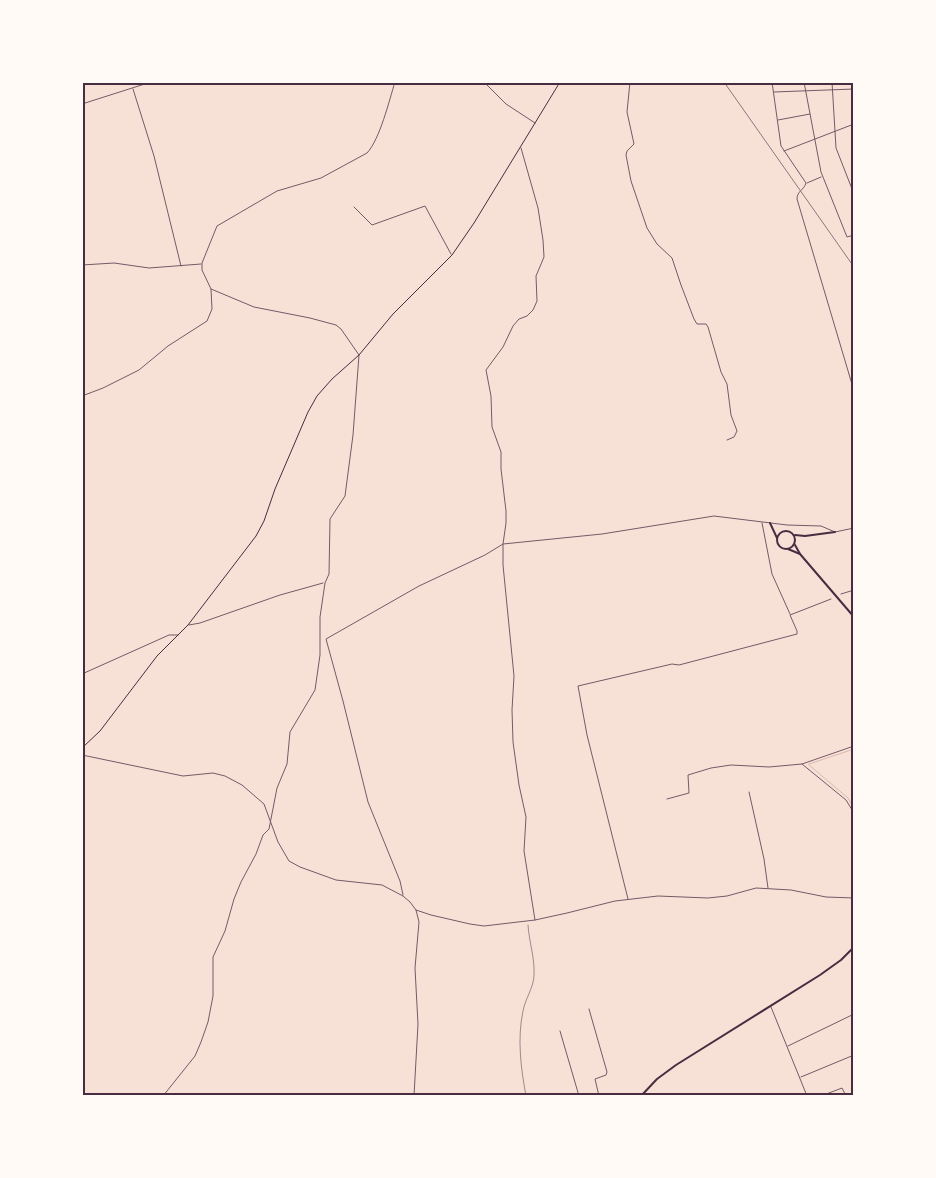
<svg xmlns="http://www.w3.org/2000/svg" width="936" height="1178" font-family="'PT Sans',sans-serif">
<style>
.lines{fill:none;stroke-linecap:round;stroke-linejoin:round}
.stream{stroke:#dcb8b0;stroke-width:1}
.path{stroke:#4a2c40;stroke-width:0.5}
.minor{stroke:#755966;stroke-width:1}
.tertiary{stroke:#755966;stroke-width:1}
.secondary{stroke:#4a2c40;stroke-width:1}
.primary{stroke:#4a2c40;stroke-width:2}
.rail{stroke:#8f747c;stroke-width:1}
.neatline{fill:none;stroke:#4a2c40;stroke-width:2}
</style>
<rect width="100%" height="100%" fill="#f7e1d7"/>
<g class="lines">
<!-- stream -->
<g class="stream">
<polyline points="809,764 854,749"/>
<polyline points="809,765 848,798 854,808"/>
</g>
<!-- path -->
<path class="path" d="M 526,1096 C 521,1069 517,1039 523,1011 C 525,999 534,987 534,975 C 535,958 529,942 528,925"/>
<!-- minor -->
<g class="minor">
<polyline points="484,82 506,104 535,123"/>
<polyline points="630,82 627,112 634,144 627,151 626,155 631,181 647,228 657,244 672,258 681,285 694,319 697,324 706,324 708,327 721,372 727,384 731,415 737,431 734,437 727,440"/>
<polyline points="804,82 821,172 847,237 854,235"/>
<polyline points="832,82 836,148 854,194"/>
<polyline points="852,82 854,89"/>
<polyline points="133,89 154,156 181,266"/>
<polyline points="774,92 854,89"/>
<polyline points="82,104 151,82"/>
<polyline points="778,120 810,114"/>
<polyline points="521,148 538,208 543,240 544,257 536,276 537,301 533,310 527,316 519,319 513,326 503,347 486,370 491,396 492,427 501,452 501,469 506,511 506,523 503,544 503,565 514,676 512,710 513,742 519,785 526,817 524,851 535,920"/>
<polyline points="784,151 854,124"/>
<polyline points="807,183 821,177"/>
<polyline points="354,207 372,225 425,206 451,254"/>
<polyline points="82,265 114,263 149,268 201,264"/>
<path d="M 82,396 L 103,388 L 139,370 L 168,346 L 207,321 L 212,309 L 211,289 L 202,270 L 202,263 L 217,226 L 277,191 L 321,178 L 367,153 C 380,139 389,101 395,82"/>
<polyline points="762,523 772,574 790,614"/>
<polyline points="841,594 854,590"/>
<polyline points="189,625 200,623 280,595 323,583"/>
<polyline points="82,674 169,635 178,635"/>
<polyline points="802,764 846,800 854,813"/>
<polyline points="749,792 764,859 768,888"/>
<polyline points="667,799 689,793 688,775 711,768 731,765 769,767 802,764 854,746"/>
<polyline points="403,895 400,881 368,802 343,701 326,639 419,586 485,555 503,544 602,534 714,516 787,525 821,526 835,532 854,528"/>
<polyline points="628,899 587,735 578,686 672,664 679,665 797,634 797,631 790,615 831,599"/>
<polyline points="416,910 431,915 470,924 484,926 535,920 567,913 615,901 658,896 708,898 727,896 756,888 791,890 826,897 854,898"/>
<polyline points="771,1007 807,1096"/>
<polyline points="589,1009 607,1072 606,1075 595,1079 599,1096"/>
<polyline points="560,1031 579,1096"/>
<polyline points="788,1046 854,1014"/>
<polyline points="801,1077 854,1055"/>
<polyline points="163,1096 195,1056 201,1042 208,1022 213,996 213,957 225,931 234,899 241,882 256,854 263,835 269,829 277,788 287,764 290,732 315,690 320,655 320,617 325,583 329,574 330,519 345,496 353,435 359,355 341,329 336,325 310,318 254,307 211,289"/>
<polyline points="821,1096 842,1088 846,1096"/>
</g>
<!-- tertiary -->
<g class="tertiary">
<path d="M 772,82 L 781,146 L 806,183 C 804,190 797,191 797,199 L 854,391"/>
<polyline points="82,755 183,776 213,773 225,776 242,785 264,804 278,842 289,861 300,867 336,880 382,885 403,896 410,902 416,910 419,922 415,968 418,1024 414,1096"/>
</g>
<!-- secondary -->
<polyline class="secondary" points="82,748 100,731 157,656 188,625 256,536 264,521 275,489 308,412 317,396 332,379 359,355 393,314 452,255 474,223 560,82"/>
<!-- primary -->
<g class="primary">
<polyline points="770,523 777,538"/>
<circle cx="786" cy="540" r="9"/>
<polyline points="795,535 805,536 835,532"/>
<polyline points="795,545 800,554"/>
<polyline points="788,549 800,554 854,617"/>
<polyline points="641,1096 657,1079 676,1065 820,975 841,960 854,947"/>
</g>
<!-- rail -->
<polyline class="rail" points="724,82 854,267"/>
</g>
<!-- border -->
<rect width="936" height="1178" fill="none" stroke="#fffaf5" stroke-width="168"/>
<rect x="84" y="84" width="768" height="1010" class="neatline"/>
</svg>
